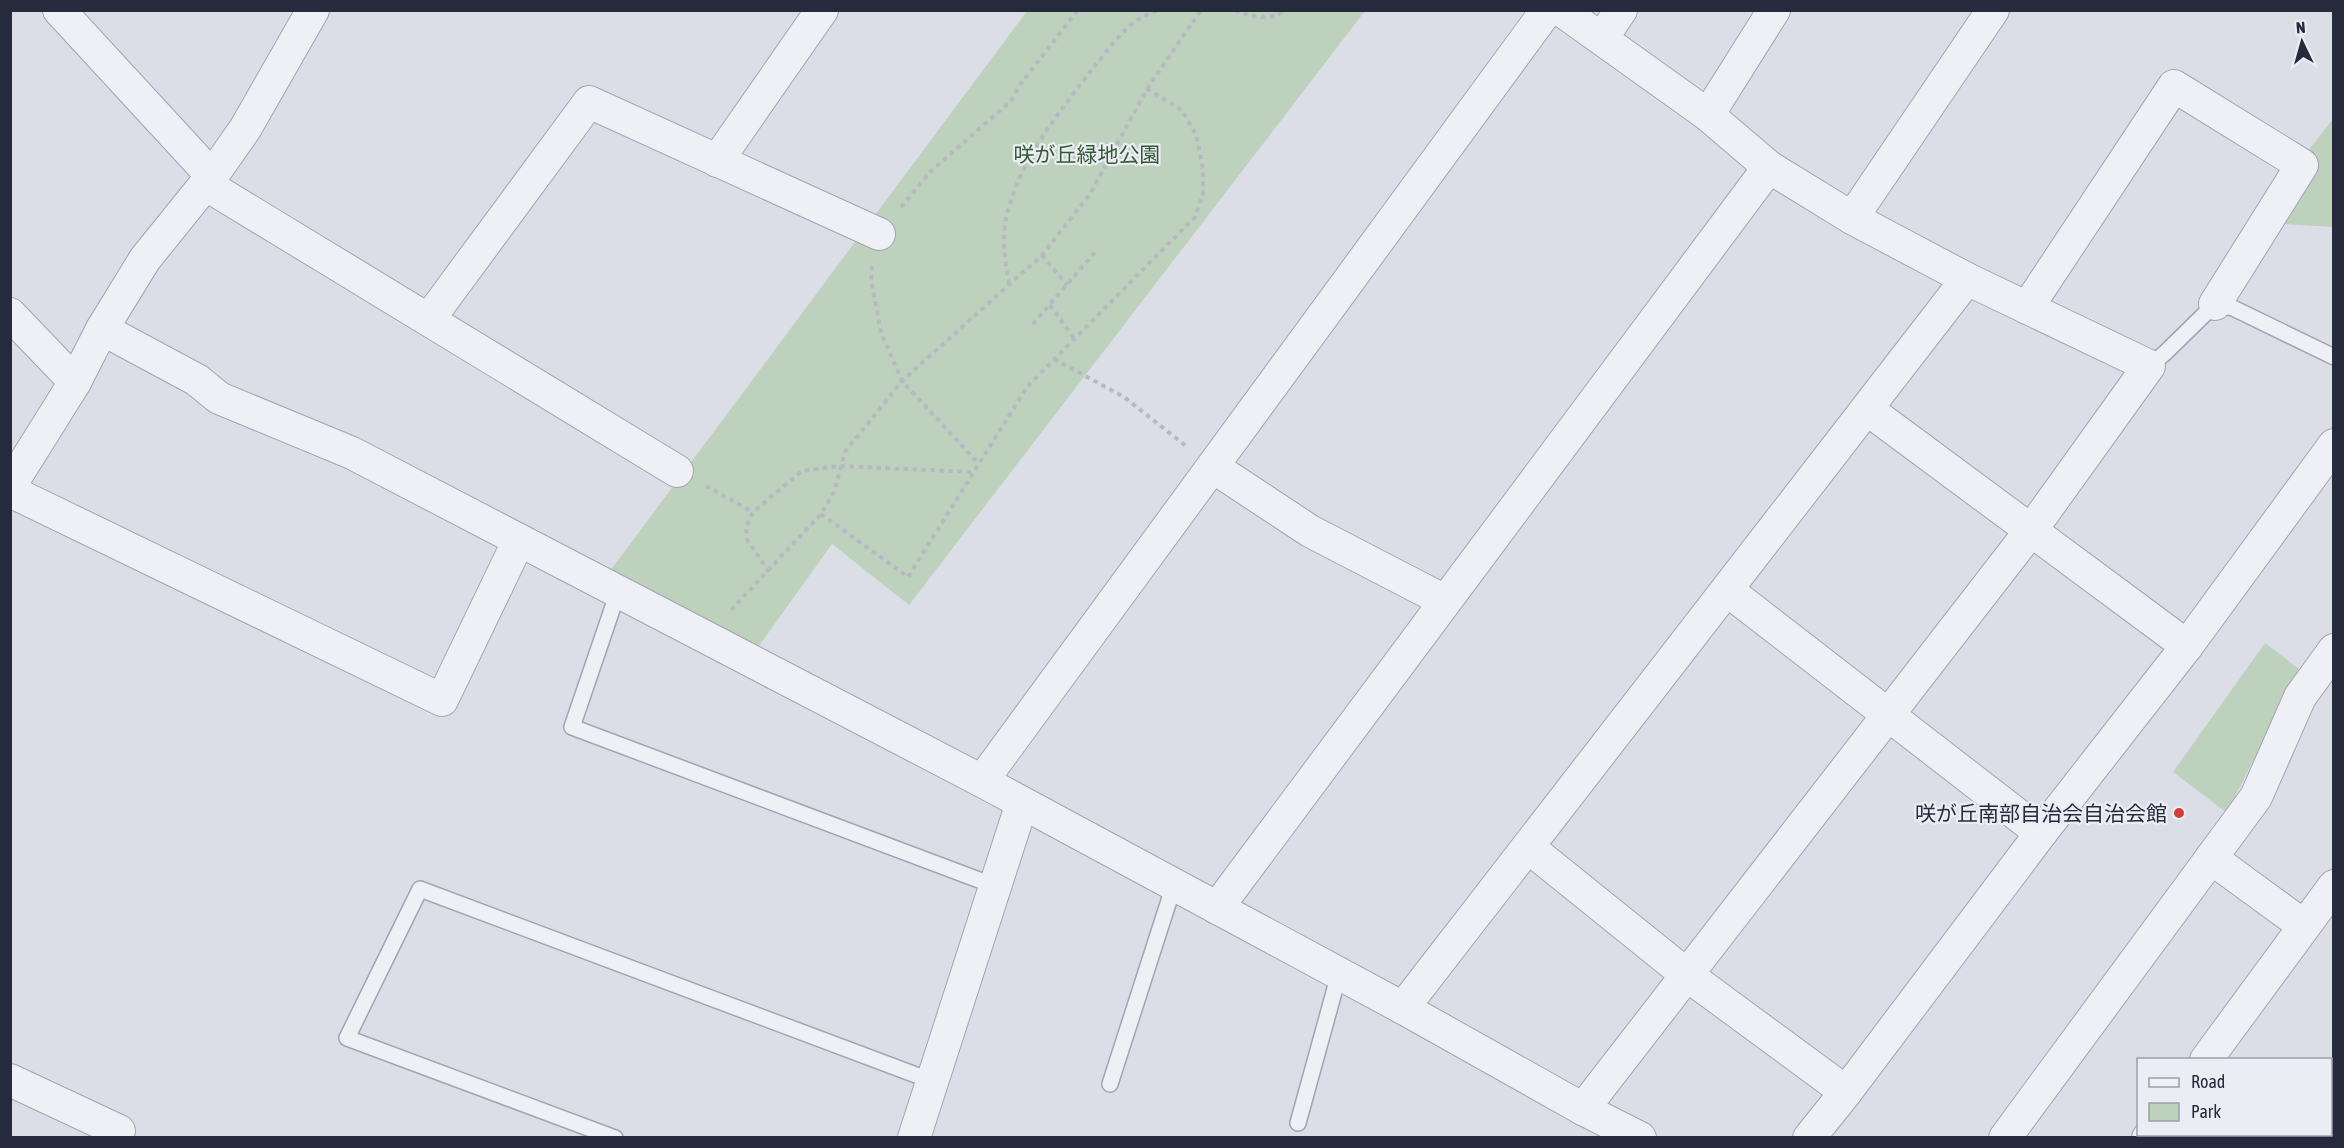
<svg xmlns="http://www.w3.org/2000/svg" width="2344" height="1148" font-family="'Asap Condensed','Noto Sans JP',sans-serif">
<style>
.green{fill:#bed1bd}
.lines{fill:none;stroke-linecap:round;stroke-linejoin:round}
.lane-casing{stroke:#a1a4b1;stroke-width:18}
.street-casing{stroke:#a1a4b1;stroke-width:34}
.path{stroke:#b6b9c1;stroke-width:4;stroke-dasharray:4.5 4.5;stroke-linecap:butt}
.lane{stroke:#eff0f5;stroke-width:15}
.street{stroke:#eff0f5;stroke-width:32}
.poi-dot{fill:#d23e3a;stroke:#ebedf5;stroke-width:2}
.labels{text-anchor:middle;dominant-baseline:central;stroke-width:4.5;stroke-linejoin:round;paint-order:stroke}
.park-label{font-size:21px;fill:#335a32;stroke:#ebedf5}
.poi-label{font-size:21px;fill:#252a3d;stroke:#ebedf5;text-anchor:end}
</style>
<rect width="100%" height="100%" fill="#dcdee7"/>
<!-- green -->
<g class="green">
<polygon points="1027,11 1365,11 909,605 832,544 756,650 610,571"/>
<polygon points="2333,119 2333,227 2281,224 2307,152"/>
<polygon points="2265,643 2299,669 2227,813 2173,772"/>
</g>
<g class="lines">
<!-- lane casing -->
<g class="lane-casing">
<g id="lane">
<polyline points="2149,366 2165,353 2215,304 2233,308 2334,357"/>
<polyline points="618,592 572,727 995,886"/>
<polyline points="1110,1084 1174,885"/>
<polyline points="1298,1123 1339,974"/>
<polyline points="615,1138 347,1038 420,889 932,1081"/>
</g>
</g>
<!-- street casing -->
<g class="street-casing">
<g id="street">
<polyline points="59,10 212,176"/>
<polyline points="1561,10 1708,115 1769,167 1852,218 1967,279 2149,366 2032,529 1583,1109"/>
<polyline points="1602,38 1621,10"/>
<polyline points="1708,115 1774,10"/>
<polyline points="717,161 822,10"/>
<polyline points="205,184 677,471"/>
<polyline points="1852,218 1993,10"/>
<polyline points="2027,308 2174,86 2302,165 2215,304"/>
<polyline points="10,314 75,382"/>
<polyline points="429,319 589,102 879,234"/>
<polyline points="102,329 197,380 219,398 352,453 982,781 1403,1008 1583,1109 1640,1138"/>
<polyline points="1867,409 2187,646"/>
<polyline points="1213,467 1310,531 1445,601"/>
<polyline points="10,486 75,382 102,329 145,259 212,176 245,129 313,10"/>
<polyline points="10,491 442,700 519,540"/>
<polyline points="1727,590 2041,833"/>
<polyline points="982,781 1547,10"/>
<polyline points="1528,847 1687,975 1846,1092"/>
<polyline points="2211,858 2304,926"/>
<polyline points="1217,908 1769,167"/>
<polyline points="1403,1008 1967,279"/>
<polyline points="2206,1060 2334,886"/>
<polyline points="10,1080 119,1131"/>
<polyline points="914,1138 1022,803"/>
<polyline points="1809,1138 1846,1092 2041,833 2187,646 2334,445"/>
<polyline points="2005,1138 2256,797 2300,697 2334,650"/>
<polyline points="2148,1138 2151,1134"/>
</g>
</g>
<!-- path -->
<g class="path">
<path d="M 1235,10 C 1252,17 1270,22 1285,10"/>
<polyline points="901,207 930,172 1011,101 1022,82 1078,10"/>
<polyline points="1042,255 1067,285"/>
<polyline points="872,266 871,280 881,333 902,381 979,464"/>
<path d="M 1009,284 C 1004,258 1001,232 1009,207 C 1024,154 1061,110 1094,67 C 1106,52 1124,27 1141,18 C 1146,15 1152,13 1158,10"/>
<polyline points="1050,305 1074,338"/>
<polyline points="1033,324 1096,251"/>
<polyline points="1054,359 1124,397 1186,446"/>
<polyline points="706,486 753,512"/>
<polyline points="821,514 908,577 1027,387 1195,217 1203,194 1203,168 1196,135 1182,110 1147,89"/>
<polyline points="769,572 747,539 746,527 753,512 802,471 839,466 973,472"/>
<polyline points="731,610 821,514 834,492 845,452 902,381 1042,255 1090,194 1147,89 1201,10"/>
</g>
<!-- lane -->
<use href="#lane" class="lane"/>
<!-- street -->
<use href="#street" class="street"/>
</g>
<!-- markers -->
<circle class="poi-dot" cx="2179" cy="813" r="6"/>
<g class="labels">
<!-- park labels -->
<g class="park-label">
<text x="1087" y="154">咲が丘緑地公園</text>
</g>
<!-- poi labels -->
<g class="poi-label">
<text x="2167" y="813">咲が丘南部自治会自治会館</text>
</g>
</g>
<!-- border -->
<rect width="2344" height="1148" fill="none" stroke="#252a3d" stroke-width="24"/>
<!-- legend -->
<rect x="2137" y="1058" width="195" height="78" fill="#ebedf5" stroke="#9c9fab" stroke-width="1.5"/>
<rect x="2149" y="1078" width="30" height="9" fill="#eff0f5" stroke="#9c9fab" stroke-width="1.5"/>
<text x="2191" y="1088" font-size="18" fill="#252a3d">Road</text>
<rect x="2149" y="1103" width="30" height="18" fill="#bed1bd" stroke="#9c9fab" stroke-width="1.5"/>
<text x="2191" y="1118" font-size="18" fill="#252a3d">Park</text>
<!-- north arrow -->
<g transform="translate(2302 42) rotate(355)" stroke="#ebedf5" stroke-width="4.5" paint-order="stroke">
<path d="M0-4.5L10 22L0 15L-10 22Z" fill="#252a3d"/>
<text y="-9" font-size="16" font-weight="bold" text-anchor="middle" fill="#252a3d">N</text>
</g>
</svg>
